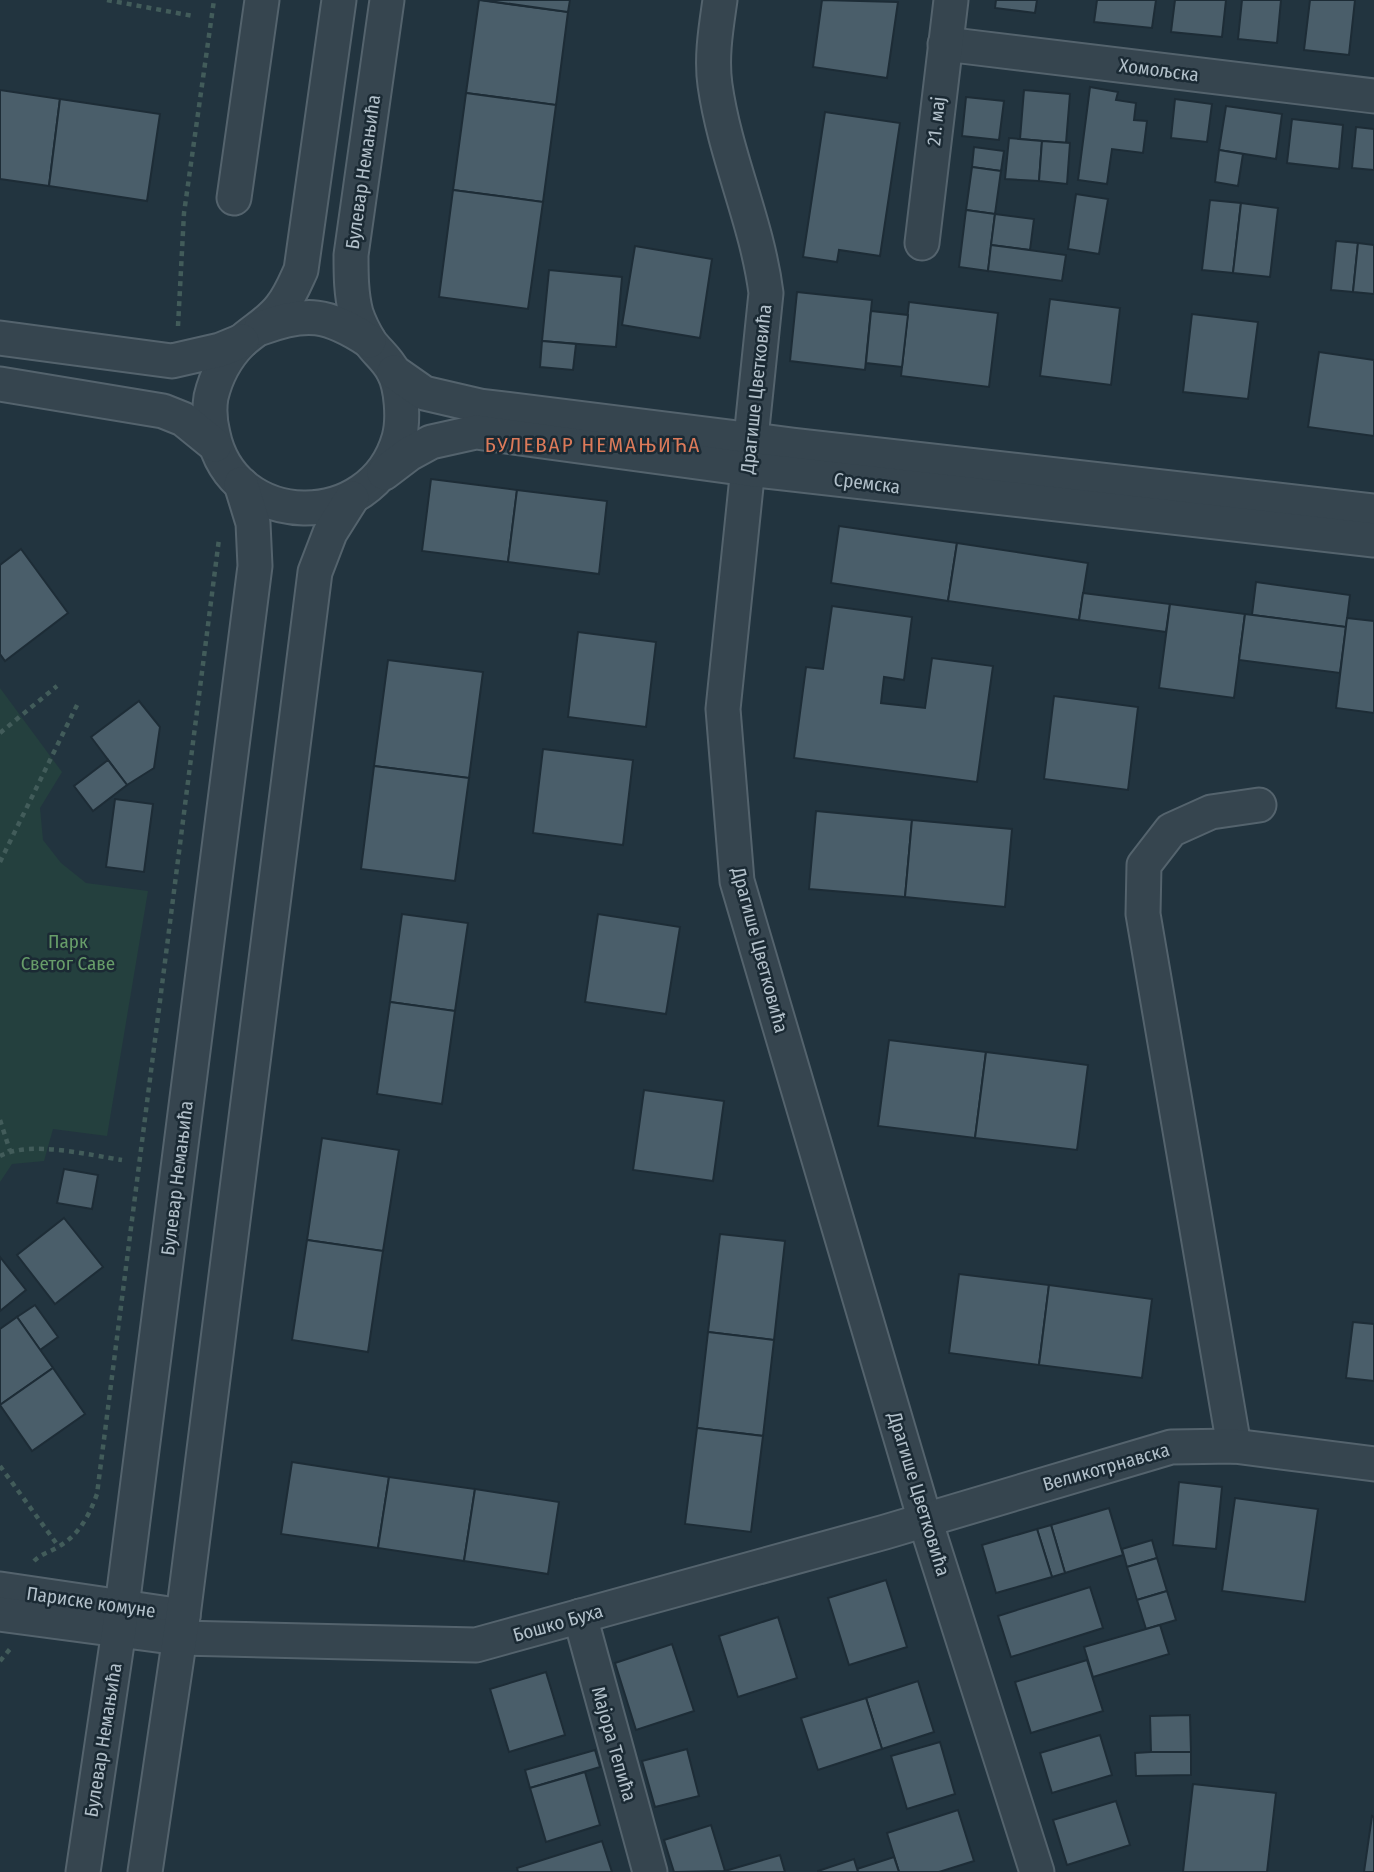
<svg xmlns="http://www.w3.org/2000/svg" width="1374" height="1872" font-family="'Fira Sans Condensed',sans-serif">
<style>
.green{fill:#24403e}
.building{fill:#4a5e6a;stroke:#1d2c36;stroke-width:2}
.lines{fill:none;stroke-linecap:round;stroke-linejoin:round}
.minor-casing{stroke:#54636d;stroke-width:37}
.path{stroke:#425c5a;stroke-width:4.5;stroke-dasharray:5 5;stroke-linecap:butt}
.minor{stroke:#36454f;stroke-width:33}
.labels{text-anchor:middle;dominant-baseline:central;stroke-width:5;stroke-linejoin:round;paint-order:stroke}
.street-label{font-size:19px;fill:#b2c0ca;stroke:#1b2a34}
.park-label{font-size:19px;fill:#679d69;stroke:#1b2a34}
.neighbourhood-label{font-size:21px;letter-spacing:2px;fill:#dc7a5a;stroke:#1b2a34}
</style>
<rect width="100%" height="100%" fill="#22343f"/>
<!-- green -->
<polygon class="green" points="0,688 62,772 40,808 43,840 61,863 86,883 148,891 107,1136 53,1129 44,1161 12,1164 0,1182"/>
<!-- building -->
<g class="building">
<polygon points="479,0 568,12 556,105 466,93"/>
<polygon points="482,0 570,0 568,12"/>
<polygon points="822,0 898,2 887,78 813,67"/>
<polygon points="996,0 1037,0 1035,13 995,8"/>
<polygon points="1097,0 1156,0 1152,28 1094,22"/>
<polygon points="1175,0 1226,0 1222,37 1171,32"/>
<polygon points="1242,0 1281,0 1277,43 1238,39"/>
<polygon points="1310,0 1355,0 1349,55 1304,50"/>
<polygon points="1090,87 1118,92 1116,100 1136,103 1134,120 1147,121 1143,153 1112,149 1107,184 1078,180"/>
<polygon points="0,90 60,99 49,186 0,179"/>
<polygon points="1024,90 1070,94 1066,143 1020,139"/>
<polygon points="466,93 556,105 543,202 453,190"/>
<polygon points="966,97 1004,101 999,140 962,136"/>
<polygon points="60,99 160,114 147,201 49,186"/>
<polygon points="1175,99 1212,104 1207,142 1171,138"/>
<polygon points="1226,106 1282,114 1276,159 1219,150"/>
<polygon points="825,112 900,123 880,256 839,250 837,262 803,257"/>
<polygon points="1292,119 1343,125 1339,169 1287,163"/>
<polygon points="1356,127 1374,129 1374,170 1352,168"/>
<polygon points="1009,138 1042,141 1039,181 1005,179"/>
<polygon points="1042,141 1070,143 1067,184 1039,181"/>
<polygon points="974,147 1004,151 1001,171 972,167"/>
<polygon points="1219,150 1243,154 1238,186 1215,182"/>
<polygon points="972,167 1001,171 995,214 966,210"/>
<polygon points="453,190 543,202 528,309 439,297"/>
<polygon points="1076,194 1108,199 1099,254 1068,249"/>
<polygon points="1210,200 1241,203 1233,273 1202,270"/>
<polygon points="1241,203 1278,208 1270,277 1233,273"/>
<polygon points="966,210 995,214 988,271 959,267"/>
<polygon points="995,214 1034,219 1030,250 991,245"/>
<polygon points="1336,241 1358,243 1353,292 1331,290"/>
<polygon points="1358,243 1374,245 1374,294 1353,292"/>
<polygon points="991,245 1066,255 1062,281 988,271"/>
<polygon points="635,246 712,259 700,338 622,325"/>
<polygon points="549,270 622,277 616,347 542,341"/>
<polygon points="797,292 872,300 865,370 790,361"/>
<polygon points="1050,299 1120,308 1111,385 1040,376"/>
<polygon points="909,302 998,313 989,387 901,376"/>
<polygon points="871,311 908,315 902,367 866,363"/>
<polygon points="1192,314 1258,322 1248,399 1183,392"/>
<polygon points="542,341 576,344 573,370 540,367"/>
<polygon points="1319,352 1374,360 1374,436 1308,427"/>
<polygon points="431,479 517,490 508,562 422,551"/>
<polygon points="517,490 607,501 599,574 508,562"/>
<polygon points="839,526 957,543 948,601 831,583"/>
<polygon points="957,543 1088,563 1079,620 948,601"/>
<polygon points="21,549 68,613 5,661 0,654 0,565"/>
<polygon points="1256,582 1350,595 1346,627 1252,615"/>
<polygon points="1083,593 1170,604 1166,632 1079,620"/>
<polygon points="1170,604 1245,614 1234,698 1159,688"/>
<polygon points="832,606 912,617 904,680 884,677 881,703 925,708 932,658 993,666 977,782 794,758 806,667 823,669"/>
<polygon points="1245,614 1346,627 1340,673 1239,660"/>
<polygon points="1347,618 1374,621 1374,713 1336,708"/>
<polygon points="578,632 656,642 646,727 568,717"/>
<polygon points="388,660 483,672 469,778 374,766"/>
<polygon points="1054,696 1138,707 1128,790 1044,779"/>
<polygon points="139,701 160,727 154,768 127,785 91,737"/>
<polygon points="543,749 633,760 623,845 533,833"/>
<polygon points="108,760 127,785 93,811 74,786"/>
<polygon points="374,766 469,778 455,881 361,869"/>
<polygon points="115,799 153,804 144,872 106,867"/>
<polygon points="816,811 912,820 905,897 809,889"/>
<polygon points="912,820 1012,829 1005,907 905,897"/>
<polygon points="402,914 468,923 455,1011 390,1002"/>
<polygon points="598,914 680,927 666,1014 585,1002"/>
<polygon points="390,1002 455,1011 442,1104 377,1094"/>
<polygon points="889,1040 986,1052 975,1138 878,1126"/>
<polygon points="986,1052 1088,1065 1077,1150 975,1138"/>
<polygon points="644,1090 724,1101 713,1181 633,1170"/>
<polygon points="322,1138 399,1150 383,1251 307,1240"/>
<polygon points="64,1169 98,1175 92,1209 57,1203"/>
<polygon points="64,1218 103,1267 55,1304 17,1255"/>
<polygon points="720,1234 785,1241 774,1340 708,1332"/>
<polygon points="307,1240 383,1251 368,1352 292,1340"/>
<polygon points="0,1257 26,1290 0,1311"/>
<polygon points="959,1274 1049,1285 1039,1365 949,1353"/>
<polygon points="1049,1285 1152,1299 1142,1378 1039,1365"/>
<polygon points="35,1305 58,1337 40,1350 17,1317"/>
<polygon points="17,1317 53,1368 0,1405 0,1329"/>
<polygon points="1353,1322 1374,1324 1374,1381 1346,1378"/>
<polygon points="708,1332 774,1340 763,1436 697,1428"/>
<polygon points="53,1368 85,1414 32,1451 0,1405"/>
<polygon points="697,1428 763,1436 751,1532 685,1524"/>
<polygon points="292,1462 389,1477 378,1548 281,1534"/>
<polygon points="389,1477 475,1489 464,1561 378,1548"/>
<polygon points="1179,1482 1222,1487 1216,1549 1173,1545"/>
<polygon points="475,1489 559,1502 548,1574 464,1561"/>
<polygon points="1235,1498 1318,1509 1305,1602 1222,1591"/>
<polygon points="1109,1508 1123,1555 1065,1573 1051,1525"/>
<polygon points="1051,1525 1065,1573 1052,1577 1037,1529"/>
<polygon points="1037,1529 1052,1577 996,1593 982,1545"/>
<polygon points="1152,1540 1157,1558 1127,1567 1122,1549"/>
<polygon points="1157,1558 1167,1591 1137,1600 1127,1567"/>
<polygon points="886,1580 907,1647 849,1665 828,1598"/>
<polygon points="1090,1587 1103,1628 1011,1657 998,1616"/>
<polygon points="1167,1591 1176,1620 1146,1629 1137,1600"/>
<polygon points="778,1617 797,1678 738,1697 719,1636"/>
<polygon points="1160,1625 1169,1654 1093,1677 1084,1647"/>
<polygon points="672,1644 694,1711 636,1730 615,1663"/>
<polygon points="1087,1660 1103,1711 1031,1733 1015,1682"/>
<polygon points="546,1672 565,1735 509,1752 490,1689"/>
<polygon points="918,1681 934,1732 882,1749 866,1698"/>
<polygon points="866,1698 882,1749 818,1770 801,1718"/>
<polygon points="1190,1715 1191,1752 1151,1752 1150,1716"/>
<polygon points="1100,1735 1112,1775 1052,1793 1040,1753"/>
<polygon points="940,1742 955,1794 907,1809 891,1756"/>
<polygon points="687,1749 699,1796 655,1807 642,1761"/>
<polygon points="595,1750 600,1767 530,1788 525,1770"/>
<polygon points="1151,1752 1191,1752 1191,1775 1136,1776 1135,1753"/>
<polygon points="585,1772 600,1825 546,1842 530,1788"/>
<polygon points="1193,1784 1276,1793 1267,1872 1183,1872"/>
<polygon points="1116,1801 1130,1845 1067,1865 1053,1820"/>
<polygon points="958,1810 974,1861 939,1872 899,1872 887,1833"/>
<polygon points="1372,1816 1374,1817 1374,1872 1364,1872"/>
<polygon points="711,1825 725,1871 674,1872 664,1840"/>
<polygon points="602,1841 612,1872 518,1872 517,1868"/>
<polygon points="780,1855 785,1872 723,1872 725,1871"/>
<polygon points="894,1857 899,1872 858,1872 857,1869"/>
<polygon points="854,1859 858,1872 818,1872 818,1871"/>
</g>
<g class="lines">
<!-- minor casing -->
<g class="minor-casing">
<g id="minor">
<path d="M 339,0 L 301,270 C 295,283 290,296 281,307 C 270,322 254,330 241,342 C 226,357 216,376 211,397 C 209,409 210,422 213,434 C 233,531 372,533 399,438 C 404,420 402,387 393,371 C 387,359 377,352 370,342 C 365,334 359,322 356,313 C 351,294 351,274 351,255 L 387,0"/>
<path d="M 720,0 C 716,28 711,57 715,85 C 725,156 757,222 766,293 L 723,709 L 737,881 L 925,1520 L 1037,1872"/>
<polyline points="945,44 1374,96"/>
<polyline points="234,198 262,0"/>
<polyline points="922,243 951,0"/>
<path d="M 261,328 C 307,311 328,314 369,341"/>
<polyline points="0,338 172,361 220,350 242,341"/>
<polyline points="394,372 424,393 480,406 792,445 1374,511"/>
<polyline points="0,384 163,411 183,419 215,445"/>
<polyline points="384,473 409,454 431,442 476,432 748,469 1374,540"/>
<polyline points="1234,1446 1143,914 1144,865 1171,830 1211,812 1259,805"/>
<polyline points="0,1589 183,1616"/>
<polyline points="0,1614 179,1638 476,1645 885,1532 1171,1447 1234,1446 1374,1464"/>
<polyline points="580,1616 650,1872"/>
<polyline points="83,1872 119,1630 255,566 253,523 241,484"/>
<polyline points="145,1872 183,1616 315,572 330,533 352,498"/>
</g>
</g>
<!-- path -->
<g class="path">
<polyline points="107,0 193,16"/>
<polyline points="178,326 184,213 214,0"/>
<polyline points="0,733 57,686"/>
<polyline points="0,862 78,703"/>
<polyline points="0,1120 10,1151"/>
<path d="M 0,1156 C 31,1140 88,1155 122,1160"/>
<polyline points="0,1466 59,1547"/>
<path d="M 34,1561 C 41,1554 50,1552 58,1547 C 79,1535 89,1516 97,1494 L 219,539"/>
<polyline points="0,1661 10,1649"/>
</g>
<!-- minor -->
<use href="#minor" class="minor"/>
</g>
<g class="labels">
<!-- street labels -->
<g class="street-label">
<text transform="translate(1159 70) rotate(7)">Хомољска</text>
<text transform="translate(936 121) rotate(-84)">21. мај</text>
<text transform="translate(363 172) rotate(-82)">Булевар Немањића</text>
<text transform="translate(756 389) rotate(-84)">Драгише Цветковића</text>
<text transform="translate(867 483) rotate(7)">Сремска</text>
<text transform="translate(760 950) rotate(75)">Драгише Цветковића</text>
<text transform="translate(177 1178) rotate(-83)">Булевар Немањића</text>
<text transform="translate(1106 1467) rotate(-16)">Великотрнавска</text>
<text transform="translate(919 1494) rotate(73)">Драгише Цветковића</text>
<text transform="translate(91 1602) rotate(8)">Париске комуне</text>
<text transform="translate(558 1623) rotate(-16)">Бошко Буха</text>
<text transform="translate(103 1740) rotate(-81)">Булевар Немањића</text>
<text transform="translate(614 1744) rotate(74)">Мајора Тепића</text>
</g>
<!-- park labels -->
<g class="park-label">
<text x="68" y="941">Парк<tspan x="68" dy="22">Светог Саве</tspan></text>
</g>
<!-- neighbourhood labels -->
<g class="neighbourhood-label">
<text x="593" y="445">БУЛЕВАР НЕМАЊИЋА</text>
</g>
</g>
</svg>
